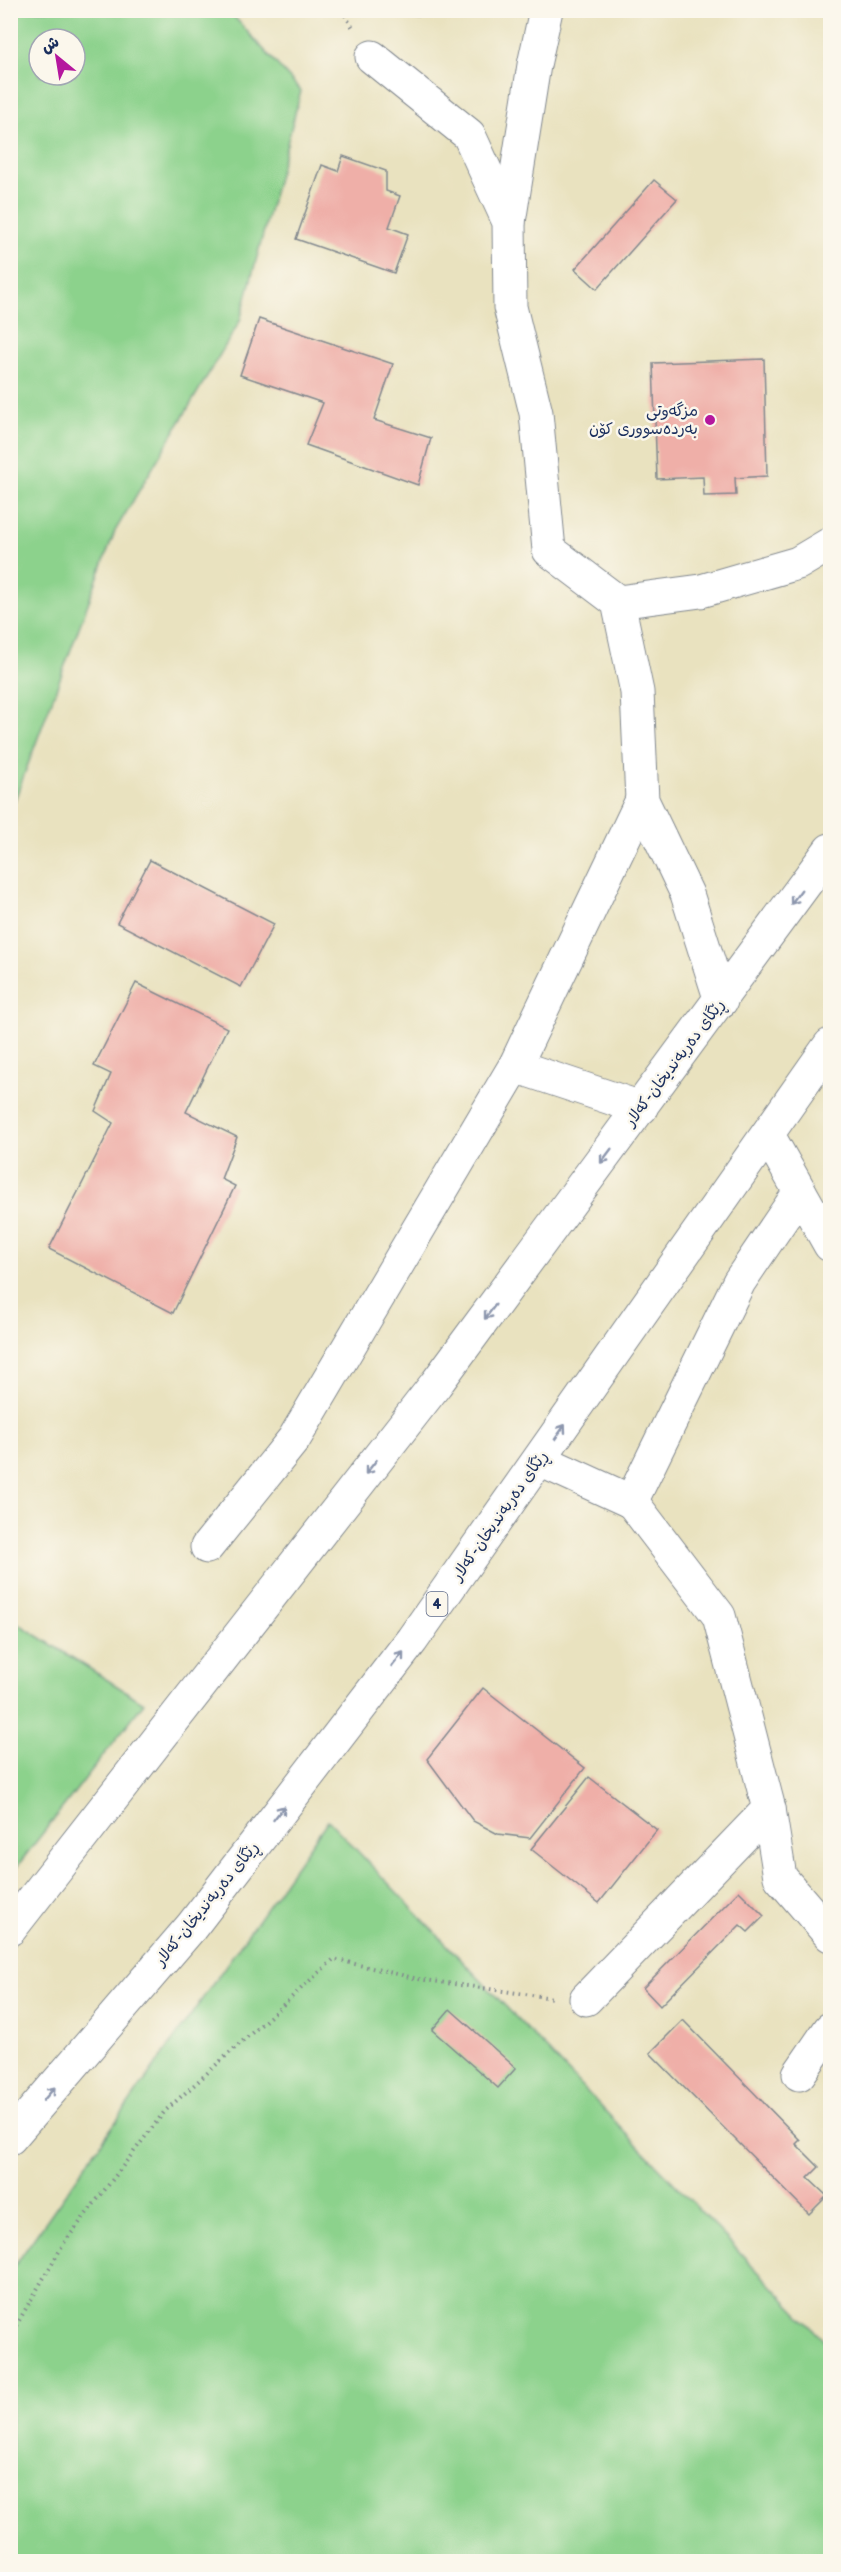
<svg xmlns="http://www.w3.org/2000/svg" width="841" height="2572" font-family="'Balsamiq Sans','Playpen Sans Arabic',sans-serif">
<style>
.green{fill:#8cd28c;stroke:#548075;stroke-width:1.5;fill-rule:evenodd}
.building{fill:#efafa8}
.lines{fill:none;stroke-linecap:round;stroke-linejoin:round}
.minor-casing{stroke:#82888e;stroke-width:35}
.highway-casing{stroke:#82888e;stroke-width:35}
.path{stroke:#82888e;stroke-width:4;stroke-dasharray:1.5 4.5;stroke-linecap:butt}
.minor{stroke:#fff;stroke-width:33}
.highway{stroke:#fff;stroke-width:33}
.oneway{stroke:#8d97ae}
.poi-dot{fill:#b5179e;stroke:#fbf7ec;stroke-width:2}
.labels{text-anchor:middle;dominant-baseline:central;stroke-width:5;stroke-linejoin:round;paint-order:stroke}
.shield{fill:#fbf7ec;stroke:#5e6b89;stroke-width:1.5}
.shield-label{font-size:15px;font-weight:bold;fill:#1b2f5e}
.poi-label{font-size:16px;fill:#1b2f5e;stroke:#fbf7ec;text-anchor:end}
.street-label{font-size:16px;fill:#1b2f5e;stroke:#fbf7ec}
</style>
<rect width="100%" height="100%" fill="#fbf7ec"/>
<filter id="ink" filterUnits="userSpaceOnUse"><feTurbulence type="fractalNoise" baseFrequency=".0167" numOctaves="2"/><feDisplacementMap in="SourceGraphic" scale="12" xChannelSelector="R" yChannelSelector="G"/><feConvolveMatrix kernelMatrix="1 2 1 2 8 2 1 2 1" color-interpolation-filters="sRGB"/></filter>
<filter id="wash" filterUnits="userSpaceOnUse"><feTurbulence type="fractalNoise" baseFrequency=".008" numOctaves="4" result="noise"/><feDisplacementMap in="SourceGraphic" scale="24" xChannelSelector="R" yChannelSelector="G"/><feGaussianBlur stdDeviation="1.35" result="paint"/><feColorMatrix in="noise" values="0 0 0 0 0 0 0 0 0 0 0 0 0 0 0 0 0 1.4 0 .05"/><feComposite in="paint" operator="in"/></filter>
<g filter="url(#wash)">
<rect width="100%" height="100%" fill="#e9e2bf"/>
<!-- green -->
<g class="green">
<path d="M 11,10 L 229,11 L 301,91 L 240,321 L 115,531 L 11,810 ZM 39,39 L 75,39 L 75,75 L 39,75 Z"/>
<polygon points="11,1619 144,1703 11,1874"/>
<polygon points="328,1820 830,2347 830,2561 11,2562 11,2271"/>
</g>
<g id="blocks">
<!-- building -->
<g class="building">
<polygon points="393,10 461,10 460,18 393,14"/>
<polygon points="343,156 386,171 386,191 400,196 389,227 408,234 394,273 296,239 322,165 338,171"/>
<polygon points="654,180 677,199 597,289 575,269"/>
<polygon points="259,319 393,364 374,420 431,438 418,485 306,445 323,403 240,375"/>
<polygon points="764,359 767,476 735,478 736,495 704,496 703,477 657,479 653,363"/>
<polygon points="150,860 274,924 241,987 117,923"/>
<polygon points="136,983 227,1028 186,1112 237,1137 221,1179 235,1186 173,1313 49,1249 113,1123 95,1111 111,1074 94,1066"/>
<polygon points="483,1688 585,1768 530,1838 498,1834 473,1821 427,1759"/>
<polygon points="589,1777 657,1830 599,1903 531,1849"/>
<polygon points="739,1891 764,1916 748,1932 740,1925 660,2006 643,1988"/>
<polygon points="450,2009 516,2068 498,2088 432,2030"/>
<polygon points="683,2020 800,2140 796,2144 819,2167 808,2178 827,2196 809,2214 650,2053"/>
</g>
</g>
</g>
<g filter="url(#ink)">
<use href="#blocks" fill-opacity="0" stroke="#82888e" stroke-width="1.5"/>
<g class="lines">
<!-- minor casing -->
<g class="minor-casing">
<g id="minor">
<polyline points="372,57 469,135 509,222 510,307 536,413 549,550 618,602 637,692 642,800 687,894 721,1001"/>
<polyline points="509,222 534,65 546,10"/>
<polyline points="618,602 701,591 798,563 830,544"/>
<polyline points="515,1066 642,800"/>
<polyline points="768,1135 830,1245"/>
<polyline points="540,1460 632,1502 719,1616 769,1809 586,1999"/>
<polyline points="631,1502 739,1282 800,1192"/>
<polyline points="207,1547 294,1439 515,1066 641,1108"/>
<polyline points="769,1809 780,1877 830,1935"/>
<polyline points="799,2074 830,2029"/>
</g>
</g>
<!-- highway casing -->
<g class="highway-casing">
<g id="highway">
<polyline points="10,1929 436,1384 830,850"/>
<polyline points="10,2138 192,1926 412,1640 830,1045"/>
</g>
</g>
<!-- path -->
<g class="path">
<polyline points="342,10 353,28"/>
<polyline points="10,2336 64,2243 165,2111 334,1959 418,1979 553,1998"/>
<polyline points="10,2556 11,2562"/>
</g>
<!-- minor -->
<use href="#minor" class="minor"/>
<!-- highway -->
<use href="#highway" class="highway"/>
</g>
<!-- one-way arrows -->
<defs><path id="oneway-shaft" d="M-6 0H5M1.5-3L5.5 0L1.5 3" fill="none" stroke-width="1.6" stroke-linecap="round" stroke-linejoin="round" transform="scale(1.5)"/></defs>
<g class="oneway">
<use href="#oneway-shaft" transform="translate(796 897) rotate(126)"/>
<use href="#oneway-shaft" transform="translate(606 1156) rotate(127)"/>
<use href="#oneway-shaft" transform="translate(490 1312) rotate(127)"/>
<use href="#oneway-shaft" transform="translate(560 1432) rotate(-55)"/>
<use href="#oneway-shaft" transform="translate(371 1467) rotate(128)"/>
<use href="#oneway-shaft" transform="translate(398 1659) rotate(-52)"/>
<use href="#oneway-shaft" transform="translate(279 1813) rotate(-52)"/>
<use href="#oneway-shaft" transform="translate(49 2094) rotate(-49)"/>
</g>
</g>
<!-- markers -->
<circle class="poi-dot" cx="710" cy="420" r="6"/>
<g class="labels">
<!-- shield labels -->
<rect class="shield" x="426.5" y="1592" width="21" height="24" rx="4.5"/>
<g class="shield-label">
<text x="437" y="1604">4</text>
</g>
<!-- poi labels -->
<g class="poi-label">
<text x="698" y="411">مزگەوتی<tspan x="698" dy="18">بەردەسووری کۆن</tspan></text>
</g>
<!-- street labels -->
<g class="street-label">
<text transform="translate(675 1063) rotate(-53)">ڕێگای دەربەندیخان-کەلار</text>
<text transform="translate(500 1516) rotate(-55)">ڕێگای دەربەندیخان-کەلار</text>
<text transform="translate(207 1904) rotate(-51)">ڕێگای دەربەندیخان-کەلار</text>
</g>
</g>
<!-- margin -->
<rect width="841" height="2572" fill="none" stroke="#fbf7ec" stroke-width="36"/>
<!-- north arrow -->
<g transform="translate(57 57) rotate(330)"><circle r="28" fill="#fbf7ec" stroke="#a1a7b3" stroke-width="1.5"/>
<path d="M0-4.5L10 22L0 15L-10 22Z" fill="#b5179e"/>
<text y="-9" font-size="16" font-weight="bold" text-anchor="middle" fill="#1b2f5e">ش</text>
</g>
</svg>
